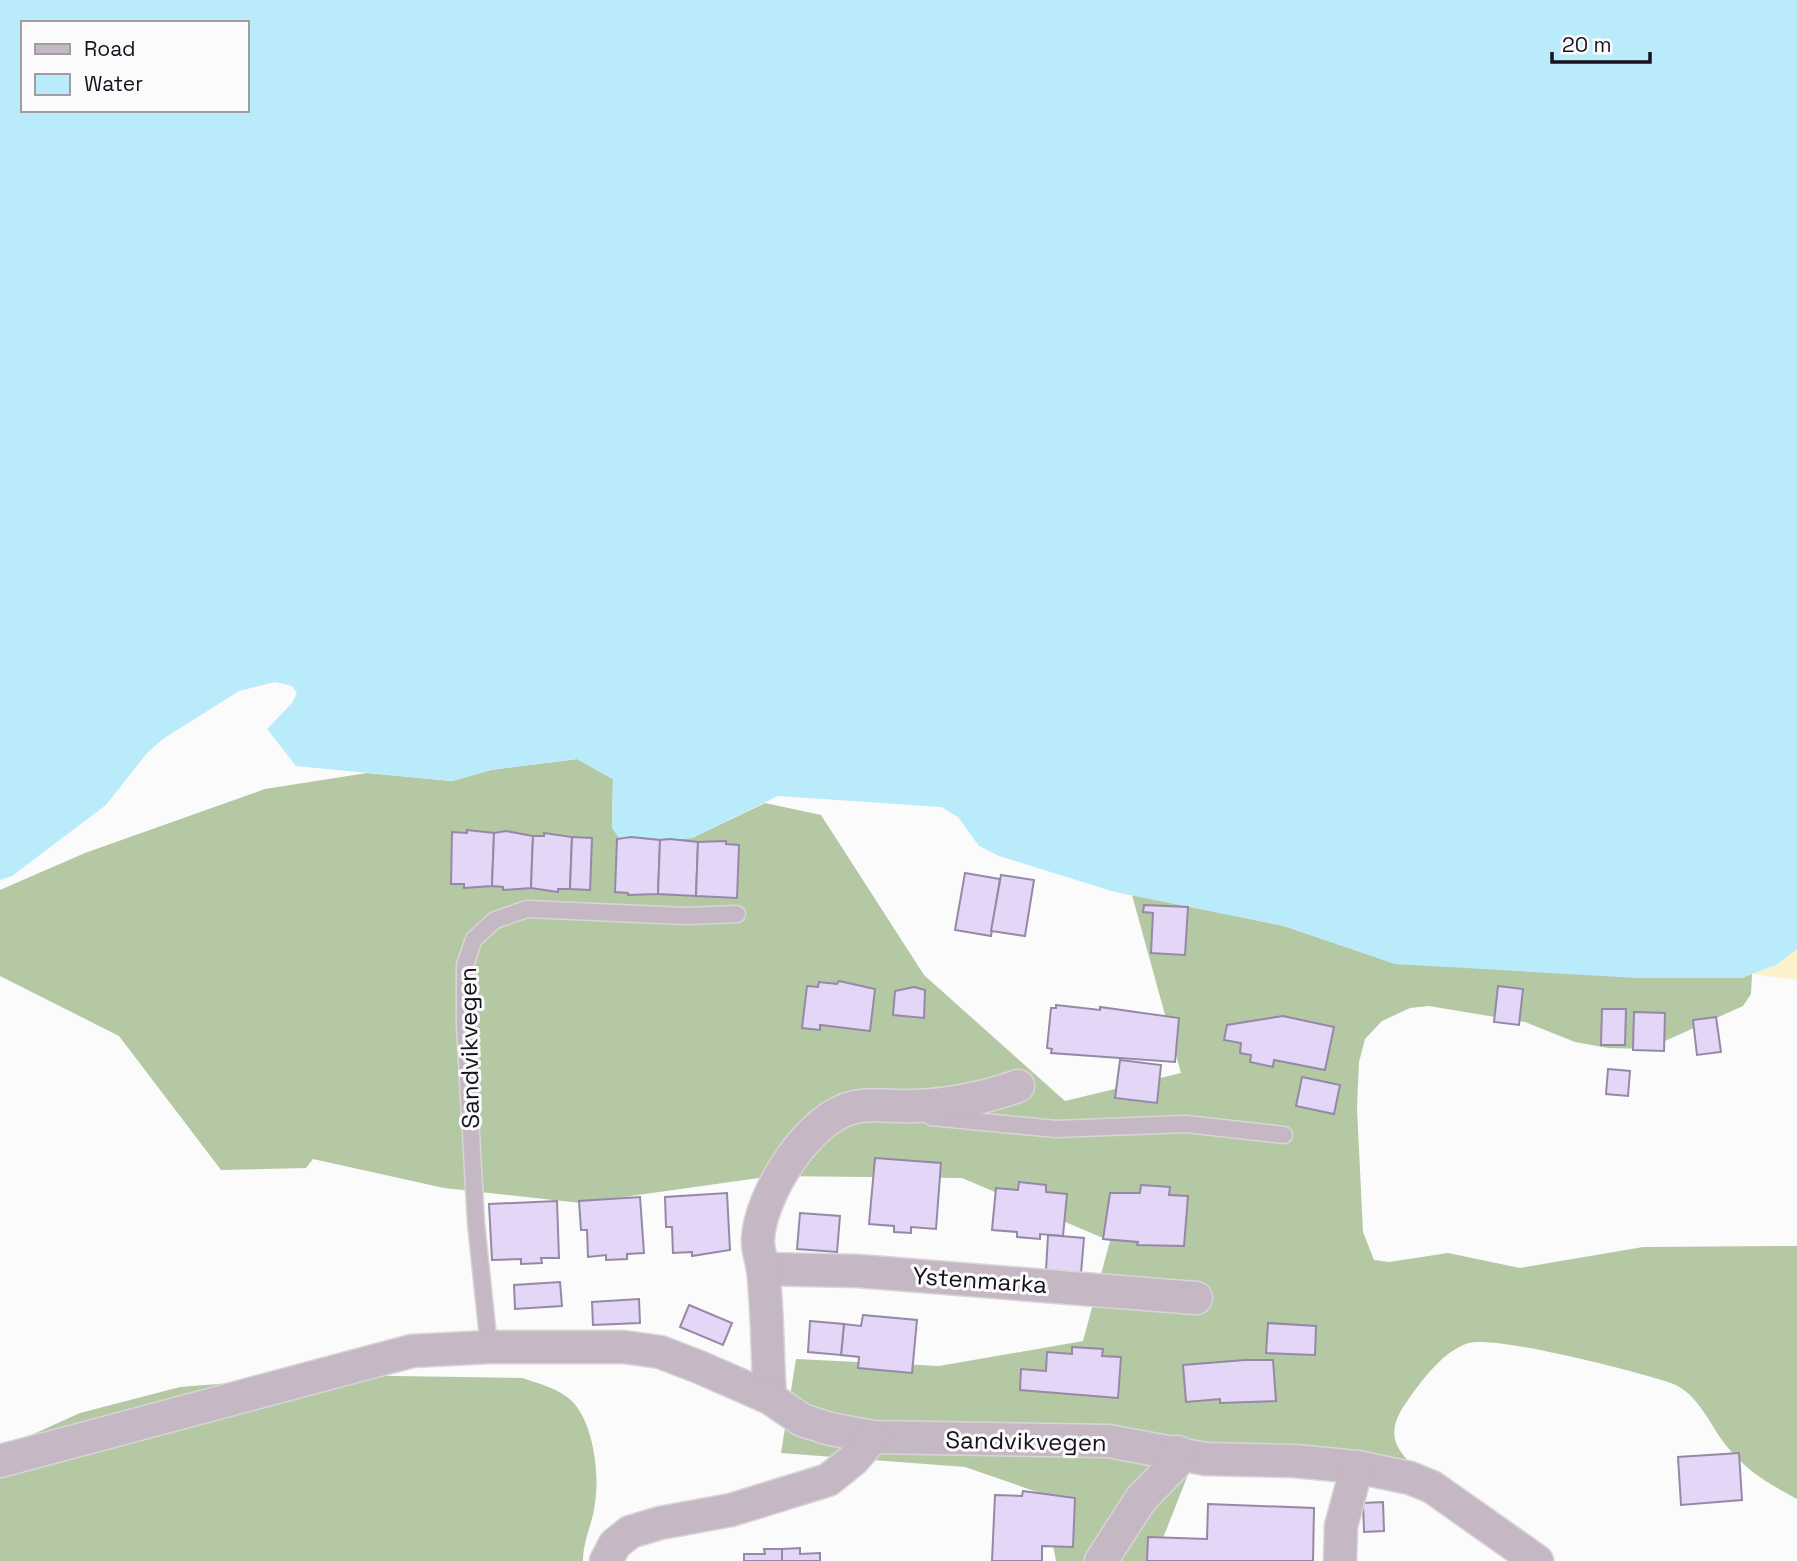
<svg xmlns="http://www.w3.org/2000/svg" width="1797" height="1561" font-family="'Space Grotesk',sans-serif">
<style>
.forest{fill:#b4c8a4}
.sand{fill:#fbf2cc}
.water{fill:#b9ebfa;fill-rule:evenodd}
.building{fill:#e3d6f6;stroke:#9589a6;stroke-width:2}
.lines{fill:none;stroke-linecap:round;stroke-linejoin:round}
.lane-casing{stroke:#d7d6d7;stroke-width:19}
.street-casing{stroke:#d7d6d7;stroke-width:35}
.lane{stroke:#c6b7c4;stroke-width:16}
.street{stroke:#c6b7c4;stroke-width:32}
.labels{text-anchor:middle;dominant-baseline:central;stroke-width:6;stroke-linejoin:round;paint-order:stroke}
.street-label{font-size:24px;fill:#17121d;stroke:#fbfbfb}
</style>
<rect width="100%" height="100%" fill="#fbfbfb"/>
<!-- forest -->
<g class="forest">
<path d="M 577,759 L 613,779 L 612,828 L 692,838 L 765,803 L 821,815 L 924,975 L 1065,1101 L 1181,1073 L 1132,895 L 1284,926 L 1396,964 L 1741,978 L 1752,974 L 1751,994 L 1743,1006 L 1647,1049 L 1608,1048 L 1575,1042 L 1525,1022 L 1429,1006 L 1410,1008 L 1382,1021 L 1365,1039 L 1359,1062 L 1357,1108 L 1363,1232 L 1374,1260 L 1389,1262 L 1448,1253 L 1520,1268 L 1643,1247 L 1797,1246 L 1797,1499 C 1771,1485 1748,1472 1729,1449 C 1710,1427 1700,1394 1671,1383 C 1639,1372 1496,1335 1469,1343 C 1444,1350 1422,1380 1408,1400 C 1377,1442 1404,1456 1435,1486 L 1191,1467 L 1154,1561 L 1056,1561 L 1043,1494 L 965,1467 L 781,1453 L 796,1359 L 939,1366 L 1083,1341 L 1110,1241 L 962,1178 L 773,1176 L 581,1203 L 444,1188 L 313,1159 L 306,1168 L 221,1170 L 119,1036 L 0,976 L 0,890 L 85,853 L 265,789 L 367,773 L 452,781 L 491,770 Z"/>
<path d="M 329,1375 L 522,1378 C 537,1383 554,1387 567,1397 C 593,1415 600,1474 595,1503 C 593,1523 583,1540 583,1561 L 0,1561 L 0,1449 L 80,1413 L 180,1387 Z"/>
</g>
<!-- sand -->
<polygon class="sand" points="1797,949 1797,980 1752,974 1776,965"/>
<!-- water -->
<path class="water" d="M 0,0 L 1797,0 L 1797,949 L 1776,965 L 1741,978 L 1637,978 L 1395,964 L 1284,926 L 1115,892 L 999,856 L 979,846 L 958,817 L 941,807 L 778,796 L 692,838 L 635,845 L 621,841 L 612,828 L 613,779 L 577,759 L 491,770 L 452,781 L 296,766 L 267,729 L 292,703 L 297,693 L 292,686 L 275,682 L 239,691 L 163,739 L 147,753 L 106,805 L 12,876 L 0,880 ZM 23,23 L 247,23 L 247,110 L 23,110 Z"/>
<!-- building -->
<g class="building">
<polygon points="467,830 494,833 492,886 464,888 464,884 451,884 452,832 467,833"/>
<polygon points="506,831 533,836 531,888 503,890 503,887 492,886 494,833"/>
<polygon points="544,833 572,837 570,889 558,889 558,892 531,888 533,836 544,836"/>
<polygon points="572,837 592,838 590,890 570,889"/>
<polygon points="631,837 660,840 658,894 628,895 628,893 615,892 617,839"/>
<polygon points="670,839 698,842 696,896 658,894 660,840"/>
<polygon points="726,841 726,844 739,845 737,898 696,896 698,842"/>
<polygon points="965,873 1000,879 991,936 955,930"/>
<polygon points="1001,875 1034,880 1025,936 991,931"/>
<polygon points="1144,905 1188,907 1185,955 1151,953 1153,913 1143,912"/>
<polygon points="839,981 875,989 870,1031 820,1025 820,1030 802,1028 807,986 818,987 819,982 837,984"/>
<polygon points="1498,986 1523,989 1519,1025 1494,1022"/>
<polygon points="914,987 925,990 924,1018 893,1015 895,991"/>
<polygon points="1056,1005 1100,1010 1100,1007 1179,1018 1175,1062 1051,1053 1052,1049 1047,1048 1051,1008 1056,1008"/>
<polygon points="1602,1009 1626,1009 1625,1045 1601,1045"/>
<polygon points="1634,1012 1665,1013 1664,1051 1633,1050"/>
<polygon points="1283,1016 1334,1027 1325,1070 1274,1060 1273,1067 1250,1062 1251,1055 1240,1053 1241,1043 1224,1040 1227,1025"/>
<polygon points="1716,1017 1721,1052 1697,1055 1693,1020"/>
<polygon points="1120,1060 1161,1065 1157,1103 1115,1098"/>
<polygon points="1608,1069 1630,1071 1628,1096 1606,1094"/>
<polygon points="1302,1077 1340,1085 1334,1114 1296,1106"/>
<polygon points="875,1158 941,1163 936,1229 911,1227 911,1233 894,1232 894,1226 869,1224"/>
<polygon points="1019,1182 1046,1185 1046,1192 1067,1194 1063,1236 1040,1234 1040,1239 1017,1237 1017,1232 992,1230 996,1188 1018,1190"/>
<polygon points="1141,1185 1170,1187 1169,1195 1188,1196 1184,1246 1137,1245 1138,1242 1103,1239 1110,1193 1140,1193"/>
<polygon points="727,1193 730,1250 692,1256 692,1252 673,1253 672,1227 666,1227 665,1197"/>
<polygon points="640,1197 644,1253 627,1254 627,1259 606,1260 606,1255 588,1257 587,1230 581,1230 579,1201"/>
<polygon points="557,1201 559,1258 541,1258 542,1263 521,1264 521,1259 492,1260 489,1204"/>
<polygon points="800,1213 840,1216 837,1252 797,1249"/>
<polygon points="1048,1235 1084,1238 1081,1273 1046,1270"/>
<polygon points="560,1282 562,1306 515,1309 514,1285"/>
<polygon points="639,1299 640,1323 593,1325 592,1302"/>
<polygon points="689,1305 732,1323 723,1345 680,1327"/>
<polygon points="863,1315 917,1320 912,1373 858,1368 859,1357 841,1355 844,1324 861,1326"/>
<polygon points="810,1321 844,1324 841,1355 808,1352"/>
<polygon points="1268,1323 1316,1326 1315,1355 1266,1353"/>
<polygon points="1072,1347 1103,1349 1102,1356 1121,1357 1118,1398 1020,1390 1021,1369 1046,1371 1047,1352 1072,1354"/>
<polygon points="1245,1360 1273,1360 1276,1401 1220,1403 1220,1399 1186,1402 1183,1365"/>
<polygon points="1739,1453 1742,1500 1681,1505 1678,1457"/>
<polygon points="1023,1491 1075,1498 1073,1547 1042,1546 1042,1561 992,1561 995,1495 1022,1496"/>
<polygon points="1383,1502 1384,1531 1364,1532 1363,1503"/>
<polygon points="1208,1504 1314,1508 1313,1561 1147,1561 1148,1537 1207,1539"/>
<polygon points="800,1548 800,1554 820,1553 820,1561 782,1561 782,1549"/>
<polygon points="764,1549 782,1549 782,1561 744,1561 744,1554 765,1554"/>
</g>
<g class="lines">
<!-- lane casing -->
<g class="lane-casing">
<g id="lane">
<polyline points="931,1117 1056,1129 1186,1124 1284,1135"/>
<polyline points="489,1347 476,1223 465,1026 465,965 474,939 495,920 527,909 685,916 737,914"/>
</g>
</g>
<!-- street casing -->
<g class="street-casing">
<g id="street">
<polyline points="763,1269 858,1271 1196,1298"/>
<path d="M 770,1398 C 767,1356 768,1312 763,1270 C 762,1260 757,1249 758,1239 C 760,1195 809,1116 855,1107 C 874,1103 893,1107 913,1106 C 950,1105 984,1098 1018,1086"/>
<polyline points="0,1461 412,1351 489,1347 624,1347 660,1352 699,1367 770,1398 802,1420 830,1429 873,1437 1108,1441 1206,1459 1294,1461 1357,1467 1410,1478 1432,1487 1537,1561"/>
<polyline points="606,1561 615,1544 630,1532 660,1523 731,1510 828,1480 853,1460 873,1437"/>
<polyline points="1101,1561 1141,1499 1174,1465 1178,1452"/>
<polyline points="1340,1561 1341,1526 1357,1467"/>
</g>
</g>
<!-- lane -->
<use href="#lane" class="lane"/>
<!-- street -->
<use href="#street" class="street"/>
</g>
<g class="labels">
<!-- street labels -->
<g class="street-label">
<text transform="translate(469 1048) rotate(-91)">Sandvikvegen</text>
<text transform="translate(980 1280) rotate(4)">Ystenmarka</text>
<text transform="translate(1026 1441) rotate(1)">Sandvikvegen</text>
</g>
</g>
<!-- legend -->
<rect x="21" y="21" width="228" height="91" fill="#fbfbfb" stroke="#a09ea2" stroke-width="2"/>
<rect x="35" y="44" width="35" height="10" fill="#c6b7c4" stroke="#a09ea2" stroke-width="2"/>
<text x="84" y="56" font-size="21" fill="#17121d">Road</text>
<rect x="35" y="74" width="35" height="21" fill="#b9ebfa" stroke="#a09ea2" stroke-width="2"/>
<text x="84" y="91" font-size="21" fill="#17121d">Water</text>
<!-- scale -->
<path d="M1552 52v10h98v-10" fill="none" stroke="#17121d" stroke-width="3.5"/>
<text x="1562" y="52" font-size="21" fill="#17121d" stroke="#fbfbfb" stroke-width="5" paint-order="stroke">20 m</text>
</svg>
